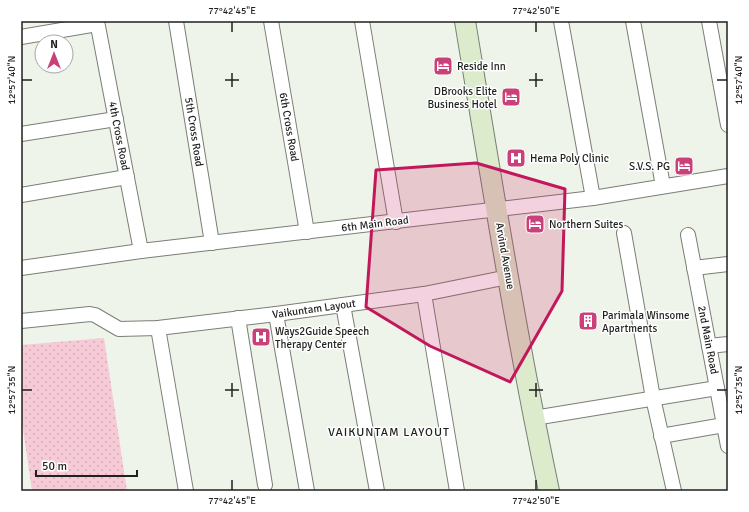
<svg xmlns="http://www.w3.org/2000/svg" width="749" height="512" font-family="Signika,sans-serif">
<style>
.grass{fill:url(#grass-dots)}
.lines{fill:none;stroke-linecap:round;stroke-linejoin:round}
.street-casing{stroke:#7a7f76;stroke-width:16}
.secondary-casing{stroke:#7a7f76;stroke-width:22}
.street{stroke:#fff;stroke-width:14}
.secondary{stroke:#dcebcc;stroke-width:20}
.marked{fill:#c2185b;fill-opacity:0.2;stroke:#c2185b;stroke-width:3;stroke-linejoin:round}
.ticks{fill:none;stroke:#1f211e;stroke-width:1.5}
.labels{text-anchor:middle;dominant-baseline:central;stroke-width:3;stroke-linejoin:round;paint-order:stroke}
.poi-label{font-size:11px;fill:#1f211e;stroke:#fff;text-anchor:start}
.street-label{font-size:11px;fill:#1f211e;stroke:#fff}
.neighbourhood-label{font-size:12px;letter-spacing:1px;fill:#1f211e;stroke:#fff}
.neatline{fill:none;stroke:#1f211e;stroke-width:1.5}
.ticks-label{font-size:10px;text-anchor:middle;fill:#1f211e}
</style>
<defs>
<pattern id="grass-dots" width="8" height="8" patternUnits="userSpaceOnUse"><rect width="8" height="8" fill="#f6cad7"/><path d="M2 2h.1M6 6h.1" fill="none" stroke="#d2adb8" stroke-width="1.8" stroke-linecap="round"/></pattern>
</defs>
<rect width="100%" height="100%" fill="#eff4ea"/>
<!-- grass -->
<polygon class="grass" points="104,338 127,491 32,491 21,416 21,345"/>
<g class="lines">
<!-- street casing -->
<g class="street-casing">
<g id="street">
<polyline points="97,21 141,251"/>
<polyline points="176,21 212,243"/>
<polyline points="271,21 307,232"/>
<polyline points="362,21 396,222"/>
<polyline points="561,21 593,198"/>
<polyline points="633,21 663,186"/>
<polyline points="709,21 728,125"/>
<polyline points="21,37 97,24"/>
<polyline points="21,134 116,119"/>
<polyline points="21,195 127,177"/>
<polyline points="624,233 653,398 674,491"/>
<polyline points="688,235 728,446"/>
<polyline points="21,268 141,251 593,198 728,176"/>
<polyline points="694,268 728,264"/>
<polyline points="424,294 457,491"/>
<polyline points="343,305 377,491"/>
<polyline points="276,314 307,491"/>
<polyline points="238,318 265,485"/>
<polyline points="21,321 90,314 95,315 119,329 158,328 276,314 424,294 508,277"/>
<polyline points="158,328 186,491"/>
<polyline points="709,346 728,344"/>
<polyline points="534,418 717,388"/>
<polyline points="661,436 724,425"/>
</g>
</g>
<!-- secondary casing -->
<g class="secondary-casing">
<path id="secondary" d="M 465,21 C 491,178 516,335 549,491"/>
</g>
<!-- street -->
<use href="#street" class="street"/>
<!-- secondary -->
<use href="#secondary" class="secondary"/>
</g>
<!-- marked area -->
<path class="marked" d="M 476,163 L 565,189 L 562,291 L 510,382 L 430,346 L 366,307 L 376,170 Z"/>
<!-- ticks -->
<path class="ticks" d="M 232,22 L 232,32M 536,22 L 536,32M 232,73 L 232,87M 536,73 L 536,87M 22,80 L 32,80M 225,80 L 239,80M 529,80 L 543,80M 717,80 L 727,80M 232,383 L 232,397M 536,383 L 536,397M 22,390 L 32,390M 225,390 L 239,390M 529,390 L 543,390M 717,390 L 727,390M 232,480 L 232,490M 536,480 L 536,490"/>
<!-- icons -->
<defs>
<g id="hotel-square" transform="scale(1)"><rect x="-9" y="-9" width="18" height="18" rx="4" fill="#ca4079" stroke="#fff"/><path d="M-6-4.5h1.5V1H6V5H4.5V3h-9V5H-6ZM-4 0a1.8 1.8 0 1 1 3.6 0ZM.5 0V-2.5h3Q6-2.5 6 0Z" fill="#fff"/></g>
<g id="hospital-square" transform="scale(1)"><rect x="-9" y="-9" width="18" height="18" rx="4" fill="#ca4079" stroke="#fff"/><path d="M-5-5h3v3.5h4V-5h3V5h-3V1.5h-4V5h-3Z" fill="#fff"/></g>
<g id="building-square" transform="scale(1)"><rect x="-9" y="-9" width="18" height="18" rx="4" fill="#ca4079" stroke="#fff"/><path d="M-4-6H4V6H1V3H-1V6H-4ZM-2.5-4.3h1.7v1.8h-1.7ZM.8-4.3h1.7v1.8H.8ZM-2.5-1h1.7V.8h-1.7ZM.8-1h1.7V.8H.8Z" fill="#fff"/></g>
</defs>
<g fill-rule="evenodd">
<use href="#hotel-square" x="443" y="66"/>
<use href="#hotel-square" x="511" y="97"/>
<use href="#hospital-square" x="516" y="158"/>
<use href="#hotel-square" x="684" y="166"/>
<use href="#hotel-square" x="535" y="224"/>
<use href="#building-square" x="588" y="321"/>
<use href="#hospital-square" x="261" y="337"/>
</g>
<g class="labels">
<!-- poi labels -->
<g class="poi-label">
<text x="457" y="66">Reside Inn</text>
<text x="497" y="91" text-anchor="end">DBrooks Elite<tspan x="497" dy="13">Business Hotel</tspan></text>
<text x="530" y="158">Hema Poly Clinic</text>
<text x="670" y="166" text-anchor="end">S.V.S. PG</text>
<text x="549" y="224">Northern Suites</text>
<text x="602" y="315">Parimala Winsome<tspan x="602" dy="13">Apartments</tspan></text>
<text x="275" y="331">Ways2Guide Speech<tspan x="275" dy="13">Therapy Center</tspan></text>
</g>
<!-- street labels -->
<g class="street-label">
<text transform="translate(289 127) rotate(80)">6th Cross Road</text>
<text transform="translate(194 132) rotate(81)">5th Cross Road</text>
<text transform="translate(119 136) rotate(79)">4th Cross Road</text>
<text transform="translate(375 224) rotate(-7)">6th Main Road</text>
<text transform="translate(505 256) rotate(80)">Arvind Avenue</text>
<text transform="translate(314 309) rotate(-8)">Vaikuntam Layout</text>
<text transform="translate(708 340) rotate(79)">2nd Main Road</text>
</g>
<!-- neighbourhood labels -->
<g class="neighbourhood-label">
<text x="389" y="432">VAIKUNTAM LAYOUT</text>
</g>
</g>
<!-- border -->
<rect width="749" height="512" fill="none" stroke="#ffffff" stroke-width="44"/>
<!-- north arrow -->
<g transform="translate(54 54)"><circle r="19" fill="#ffffff" stroke="#a5a6a5"/>
<path d="M0-3L7 15L0 10L-7 15Z" fill="#ca4079"/>
<text y="-6" font-size="11" font-weight="bold" text-anchor="middle" fill="#1f211e">N</text>
</g>
<!-- scale -->
<path d="M36 470v6h101v-6" fill="none" stroke="#1f211e" stroke-width="2"/>
<text x="42" y="470" font-size="12" fill="#1f211e" stroke="#ffffff" stroke-width="3" paint-order="stroke">50 m</text>
<rect x="22" y="22" width="705" height="468" class="neatline"/>
<g class="ticks-label">
<text x="232" y="14">77°42'45"E</text>
<text x="536" y="14">77°42'50"E</text>
<text transform="translate(11 80) rotate(-90)" y="4">12°57'40"N</text>
<text transform="translate(738 80) rotate(-90)" y="4">12°57'40"N</text>
<text transform="translate(11 390) rotate(-90)" y="4">12°57'35"N</text>
<text transform="translate(738 390) rotate(-90)" y="4">12°57'35"N</text>
<text x="232" y="504">77°42'45"E</text>
<text x="536" y="504">77°42'50"E</text>
</g>
</svg>
